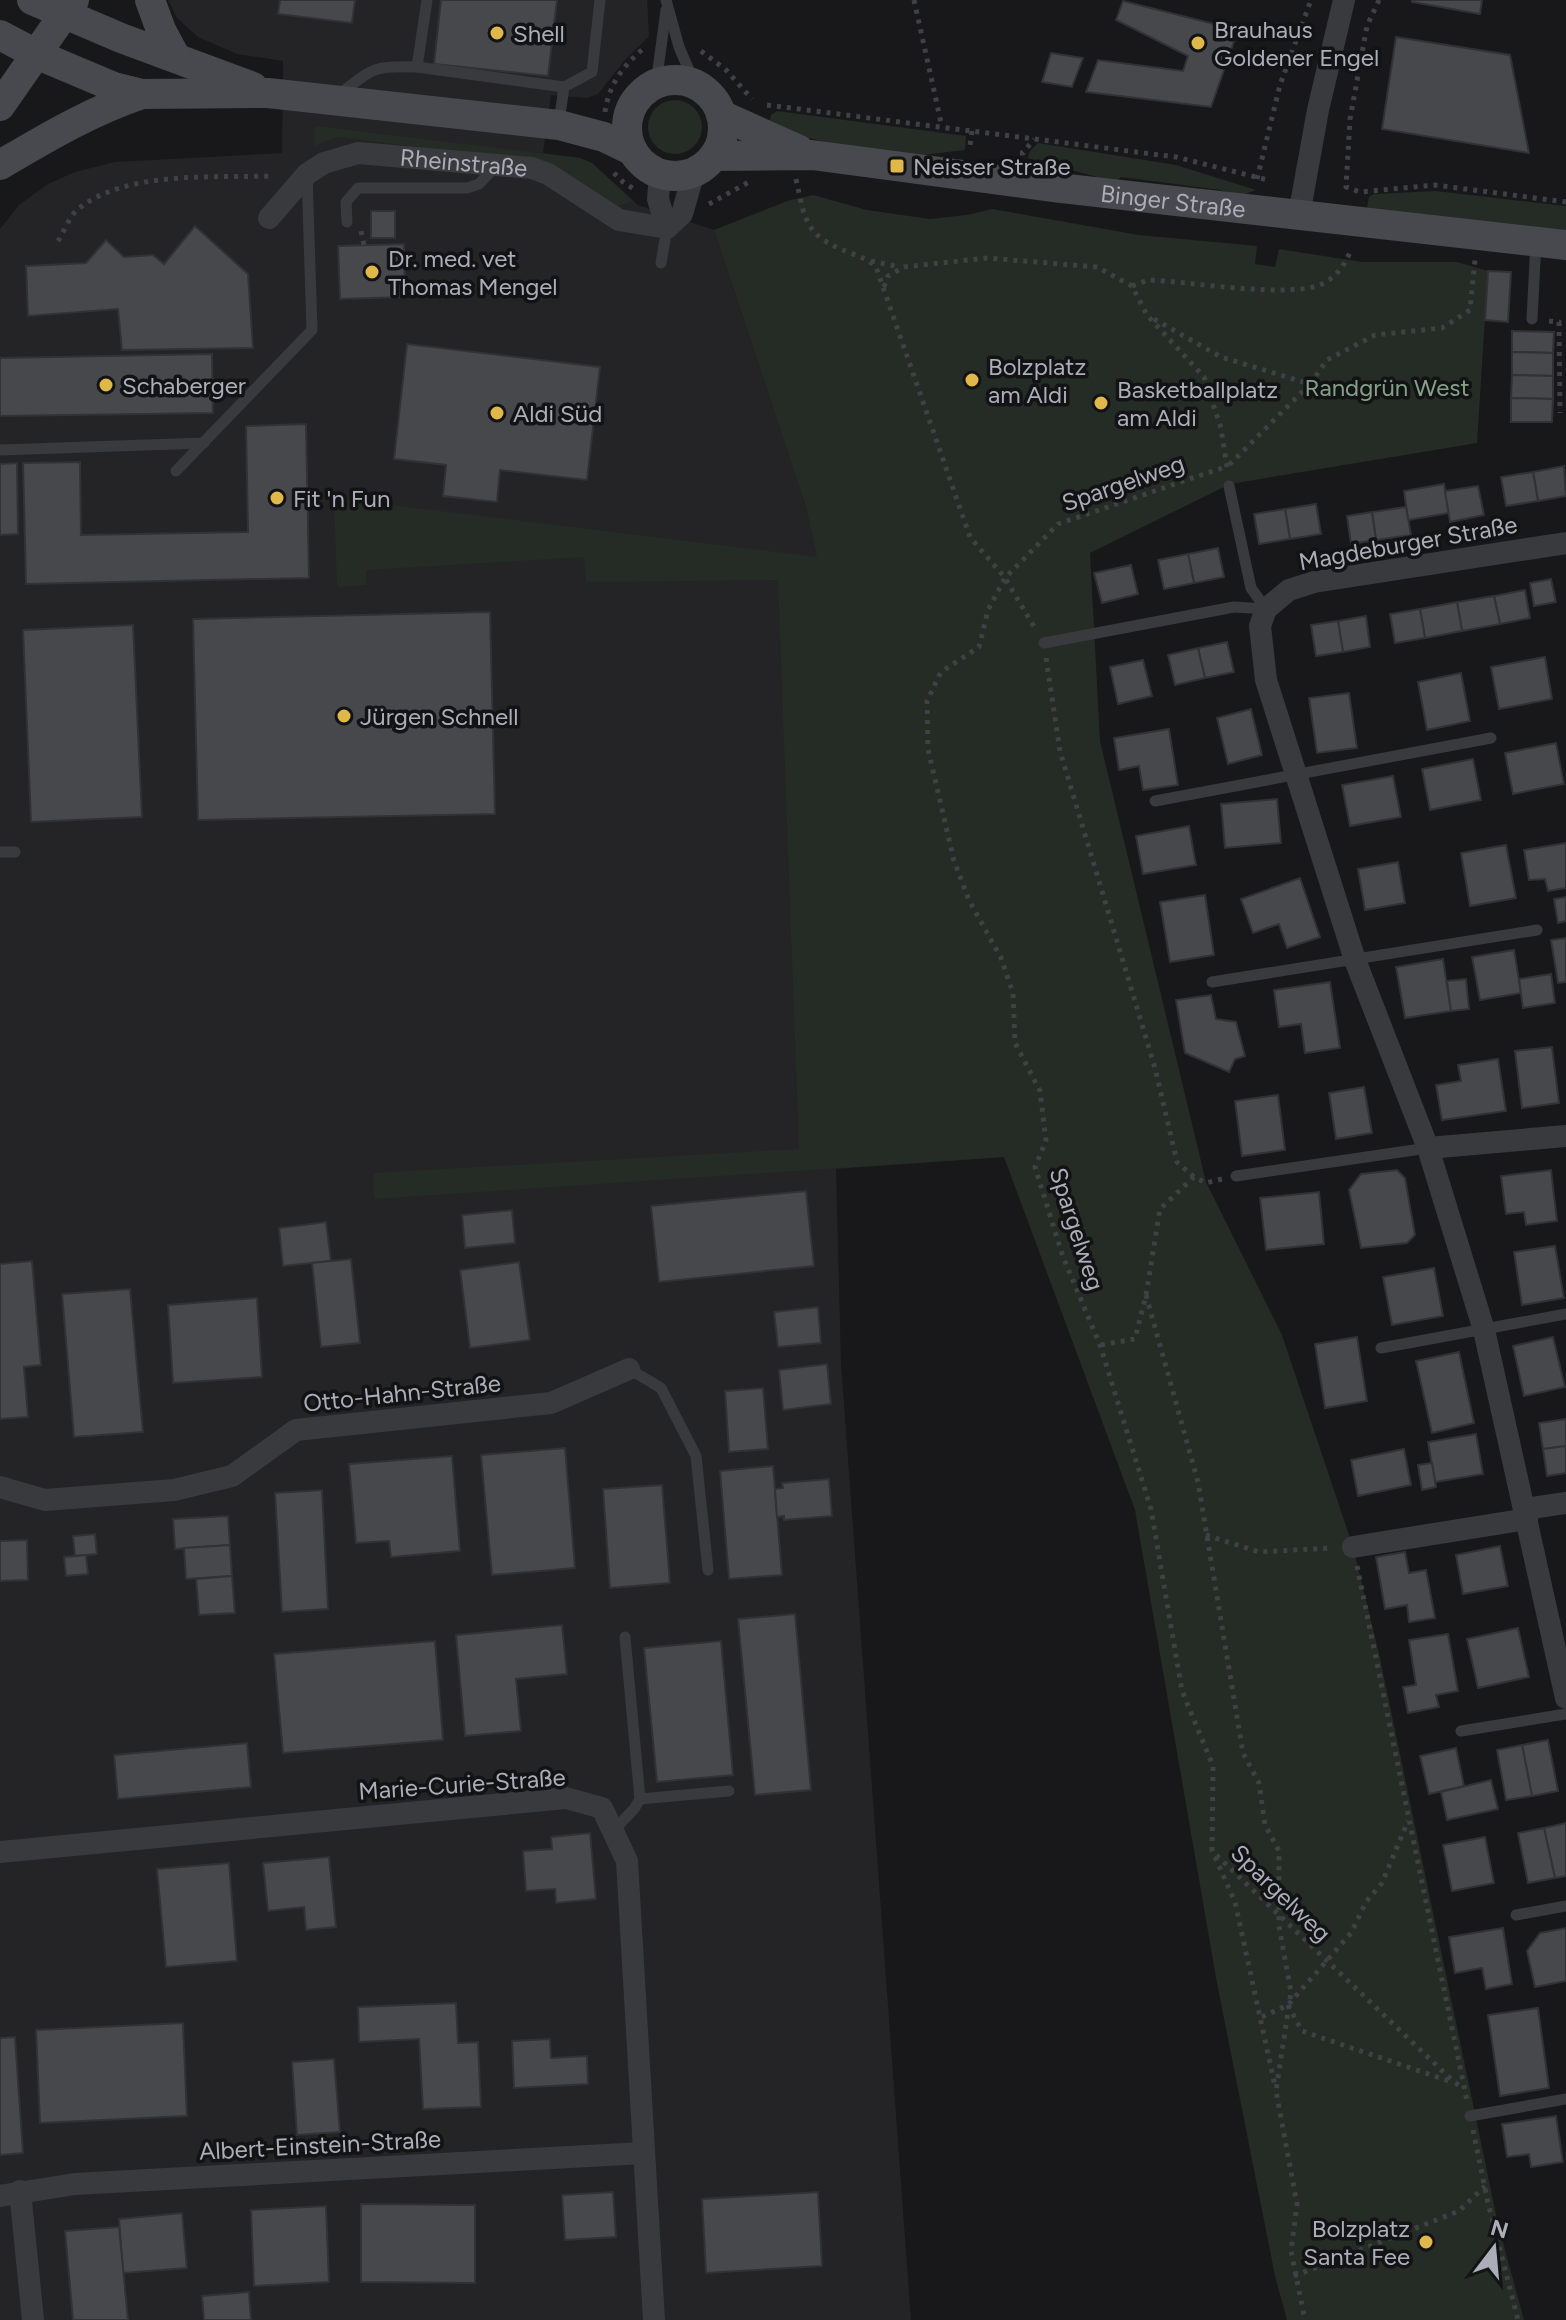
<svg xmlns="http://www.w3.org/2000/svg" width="1566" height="2320" font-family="Figtree,sans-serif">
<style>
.built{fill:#242426}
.green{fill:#242c25}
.building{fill:#47484c;stroke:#323235;stroke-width:2}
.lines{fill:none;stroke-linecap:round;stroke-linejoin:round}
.path{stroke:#3f4145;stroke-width:5;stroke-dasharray:4 6;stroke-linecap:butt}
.lane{stroke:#393a3e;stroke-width:11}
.street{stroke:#393a3e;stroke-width:22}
.secondary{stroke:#47494e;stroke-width:30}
.poi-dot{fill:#e0b749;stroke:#131315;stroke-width:3}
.labels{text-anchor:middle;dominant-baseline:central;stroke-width:7;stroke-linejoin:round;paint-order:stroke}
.poi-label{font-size:24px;fill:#abaeb8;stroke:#131315;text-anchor:start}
.street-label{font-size:24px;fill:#abaeb8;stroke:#131315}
.park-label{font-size:24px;fill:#84a188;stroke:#131315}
</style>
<rect width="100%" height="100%" fill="#18181a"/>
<!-- built -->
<polygon class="built" points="168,0 647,0 649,36 624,61 598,94 587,98 551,95 543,153 580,158 592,163 638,205 714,230 806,507 818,557 1004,1157 836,1169 841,1363 911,2320 0,2320 0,229 19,205 48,184 75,172 115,162 282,153 283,61 237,54 198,37 177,18"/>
<!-- green -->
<g class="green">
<circle cx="675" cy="127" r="27"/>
<polygon points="777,111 966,136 965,150 914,156 831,143 768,129 771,115"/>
<polygon points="315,126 580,158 592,163 633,201 618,206 606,201 545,162 337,137 314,146"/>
<polygon points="1038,143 1176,165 1256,190 1240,196 1220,190 1121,177 1115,182 1028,158 1030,151"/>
<polygon points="1436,191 1566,206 1566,232 1367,208 1369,197 1374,194"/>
<polygon points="813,195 867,210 930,219 967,215 992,209 1139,235 1257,246 1255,264 1275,267 1279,249 1362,262 1457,262 1488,271 1477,443 1230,484 1090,553 1100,741 1206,1182 1282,1335 1353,1547 1380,1658 1498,2224 1524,2320 1287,2320 1275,2276 1217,1983 1135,1510 1004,1157 374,1199 373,1173 799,1149 778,580 586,582 584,557 366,570 366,585 337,587 334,498 817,557 806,507 714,230 787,201"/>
</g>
<!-- building -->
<g class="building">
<polygon points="280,0 355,0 352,23 278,14"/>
<polygon points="441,0 557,0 548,76 434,64"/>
<polygon points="1412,0 1482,0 1480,14 1412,2"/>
<polygon points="1123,1 1238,30 1211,107 1086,92 1098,60 1183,71 1188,56 1116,20"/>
<polygon points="1396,37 1510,55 1529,153 1382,129"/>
<polygon points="1051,53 1083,58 1072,87 1042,82"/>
<rect x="371" y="211" width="24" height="27"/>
<polygon points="195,226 248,274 253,348 122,350 118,309 28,316 26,266 86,263 106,240 124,257 153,255 164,264"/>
<polygon points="404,244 405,297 340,299 338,246"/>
<polygon points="1488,271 1511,272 1508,322 1485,320"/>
<polygon points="1512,331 1554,332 1553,353 1512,352"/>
<polygon points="407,344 600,367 587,480 500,470 497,502 443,496 446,465 394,459"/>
<polygon points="1512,352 1553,353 1553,376 1512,375"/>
<polygon points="212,354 213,413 0,416 0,358"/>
<polygon points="1512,375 1553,376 1553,399 1511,398"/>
<polygon points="1511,398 1553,399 1552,422 1511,422"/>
<polygon points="306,424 309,578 26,584 23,463 80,462 81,535 248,532 246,426"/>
<polygon points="17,463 18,534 0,535 0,464"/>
<polygon points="1564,466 1566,496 1538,501 1533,472"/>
<polygon points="1533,472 1538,501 1506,506 1501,477"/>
<polygon points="1444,484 1449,513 1408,520 1404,491"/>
<polygon points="1478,486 1484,515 1450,522 1445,491"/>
<polygon points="1316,504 1321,534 1290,539 1285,509"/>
<polygon points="1406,507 1411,535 1376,540 1372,512"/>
<polygon points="1285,509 1290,539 1259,544 1254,514"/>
<polygon points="1372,512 1376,540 1351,544 1347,516"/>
<polygon points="1218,548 1224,577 1194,583 1188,554"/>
<polygon points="1188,554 1194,583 1164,589 1158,560"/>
<polygon points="1131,565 1138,594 1102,603 1094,573"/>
<polygon points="1551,579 1556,602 1534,606 1530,583"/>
<polygon points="1525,590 1530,618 1500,624 1494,596"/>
<polygon points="1494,596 1500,624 1462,631 1457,602"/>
<polygon points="1457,602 1462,631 1425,638 1420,609"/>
<polygon points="1420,609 1425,638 1395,643 1390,614"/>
<polygon points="490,612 495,814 198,820 193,619"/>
<polygon points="1366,616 1370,647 1343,652 1338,621"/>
<polygon points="1338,621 1343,652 1316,656 1311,625"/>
<polygon points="133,625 142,817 31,822 23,630"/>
<polygon points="1227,642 1234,672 1205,678 1198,648"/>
<polygon points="1198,648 1205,678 1175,685 1168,655"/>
<polygon points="1545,657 1552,699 1499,709 1491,667"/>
<polygon points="1143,660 1152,696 1118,704 1110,667"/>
<polygon points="1461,673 1470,721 1427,730 1418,682"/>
<polygon points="1349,693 1357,748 1317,753 1309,698"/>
<polygon points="1251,709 1262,755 1228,764 1217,718"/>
<polygon points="1169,729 1178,785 1143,790 1139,766 1119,770 1114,738"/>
<polygon points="1556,743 1564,784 1513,794 1505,753"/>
<polygon points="1473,759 1481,800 1430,810 1422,769"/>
<polygon points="1393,776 1401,817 1350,826 1342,785"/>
<polygon points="1277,799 1281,843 1225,848 1221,804"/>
<polygon points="1189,826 1196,865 1143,874 1136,836"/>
<polygon points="1566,843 1566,888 1548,891 1545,879 1529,880 1524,850"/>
<polygon points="1506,845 1516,898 1470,906 1461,853"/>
<polygon points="1398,862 1405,903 1365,910 1358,869"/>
<polygon points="1300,878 1320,937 1287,948 1279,924 1253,933 1241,899"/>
<polygon points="1205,895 1214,955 1170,962 1160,902"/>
<polygon points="1566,897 1566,921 1558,923 1554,899"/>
<polygon points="1566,938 1566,982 1558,983 1551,940"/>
<polygon points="1514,950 1521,993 1480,1000 1472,957"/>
<polygon points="1443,959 1451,1011 1405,1018 1396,967"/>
<polygon points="1551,974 1555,1003 1523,1008 1519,979"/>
<polygon points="1466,979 1469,1009 1451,1011 1447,981"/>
<polygon points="1330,982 1340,1048 1305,1053 1301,1024 1279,1027 1274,990"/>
<polygon points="1211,995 1216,1019 1236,1022 1245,1056 1235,1059 1229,1072 1185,1053 1176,1000"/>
<polygon points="1552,1047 1559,1103 1522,1108 1515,1051"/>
<polygon points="1498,1059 1506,1111 1442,1120 1436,1085 1461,1081 1458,1065"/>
<polygon points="1364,1087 1372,1133 1336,1139 1329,1093"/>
<polygon points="1278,1095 1285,1150 1242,1156 1235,1101"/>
<polygon points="1397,1170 1405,1178 1415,1235 1407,1243 1361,1248 1349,1190 1361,1174"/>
<polygon points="1551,1170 1557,1221 1526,1225 1524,1212 1506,1214 1501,1176"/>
<polygon points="806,1191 814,1266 659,1282 651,1206"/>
<polygon points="1319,1192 1324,1244 1266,1250 1260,1198"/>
<polygon points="512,1210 515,1243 465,1248 462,1215"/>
<polygon points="326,1222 331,1261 283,1266 279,1228"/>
<polygon points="1555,1246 1564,1298 1522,1305 1514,1252"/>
<polygon points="351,1259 360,1343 321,1347 312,1263"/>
<polygon points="32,1261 41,1365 24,1367 28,1417 0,1419 0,1264"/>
<polygon points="519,1262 530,1340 470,1348 460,1270"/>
<polygon points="1434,1268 1443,1316 1392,1325 1383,1277"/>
<polygon points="130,1289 143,1432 74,1437 62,1294"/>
<polygon points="257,1298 262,1377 173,1383 168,1305"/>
<polygon points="818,1307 821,1343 778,1347 774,1312"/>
<polygon points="1357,1337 1367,1401 1325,1408 1315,1344"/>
<polygon points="1553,1337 1565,1387 1524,1396 1513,1346"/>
<polygon points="1459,1352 1474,1423 1432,1433 1416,1361"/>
<polygon points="827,1364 831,1404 783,1410 779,1370"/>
<polygon points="763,1388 768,1449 729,1452 725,1391"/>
<polygon points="1566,1419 1566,1446 1543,1449 1539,1423"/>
<polygon points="1476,1434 1483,1474 1435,1482 1428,1442"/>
<polygon points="1566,1446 1566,1473 1547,1476 1543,1449"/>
<polygon points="565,1448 575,1568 492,1575 481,1455"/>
<polygon points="1404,1449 1411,1485 1358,1496 1351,1460"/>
<polygon points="452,1456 460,1551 391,1557 389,1541 356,1543 349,1464"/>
<polygon points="1432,1463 1436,1487 1422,1490 1418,1465"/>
<polygon points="773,1466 782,1575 729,1579 720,1471"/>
<polygon points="829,1479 832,1516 784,1520 784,1516 777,1517 775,1489 783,1488 782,1483"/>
<polygon points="662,1485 670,1583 610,1588 603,1489"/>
<polygon points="322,1490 328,1609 282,1612 275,1493"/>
<polygon points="228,1516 230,1545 175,1549 173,1519"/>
<polygon points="95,1534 97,1554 75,1556 73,1536"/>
<polygon points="27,1540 28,1580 0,1581 0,1541"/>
<polygon points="230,1545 232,1576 186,1579 184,1548"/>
<polygon points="1500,1546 1508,1586 1463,1594 1456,1555"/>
<polygon points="1405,1552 1409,1573 1426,1570 1435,1618 1409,1622 1407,1605 1385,1609 1376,1557"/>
<polygon points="86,1555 88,1574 66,1576 64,1557"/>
<polygon points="232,1576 235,1613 199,1615 196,1579"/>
<polygon points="795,1614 811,1790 755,1795 738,1619"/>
<polygon points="562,1625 567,1674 516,1679 521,1731 465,1736 456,1635"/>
<polygon points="1518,1628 1529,1677 1478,1688 1467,1639"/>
<polygon points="1448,1634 1458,1691 1436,1695 1439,1707 1408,1713 1403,1687 1416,1685 1409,1640"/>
<polygon points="435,1641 443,1740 283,1753 274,1654"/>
<polygon points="721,1641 733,1775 657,1782 644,1648"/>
<polygon points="1548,1740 1558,1791 1532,1796 1522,1745"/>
<polygon points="247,1743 251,1787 118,1799 114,1755"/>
<polygon points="1522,1745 1532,1796 1506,1800 1497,1750"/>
<polygon points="1456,1748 1464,1786 1429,1794 1420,1756"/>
<polygon points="1491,1780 1498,1809 1447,1820 1441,1792"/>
<polygon points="1566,1823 1566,1876 1555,1878 1544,1828"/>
<polygon points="1544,1828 1555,1878 1528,1883 1518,1833"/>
<polygon points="590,1833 596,1899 556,1903 555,1889 526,1891 523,1851 552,1849 551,1837"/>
<polygon points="1485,1837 1494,1883 1452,1891 1443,1845"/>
<polygon points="329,1857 336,1927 306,1930 304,1907 268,1911 263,1863"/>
<polygon points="229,1863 237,1961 166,1967 157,1869"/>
<polygon points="1503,1928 1512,1984 1486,1989 1482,1968 1455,1973 1449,1937"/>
<polygon points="1566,1928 1566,1981 1535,1987 1527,1951 1540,1933"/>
<polygon points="456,2003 458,2043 478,2042 481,2107 423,2109 419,2039 359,2042 358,2007"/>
<polygon points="1538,2008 1549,2088 1500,2096 1488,2015"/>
<polygon points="183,2023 187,2116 40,2123 36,2030"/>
<polygon points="15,2037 23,2153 0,2155 0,2038"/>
<polygon points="550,2039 551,2058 587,2056 588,2084 514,2088 512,2041"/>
<polygon points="334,2059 340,2132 297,2135 292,2062"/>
<polygon points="1556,2116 1563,2162 1531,2167 1529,2154 1507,2157 1502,2124"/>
<polygon points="613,2192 616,2237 565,2240 562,2195"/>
<polygon points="818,2192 822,2266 706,2273 702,2199"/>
<polygon points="361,2204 475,2205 475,2283 361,2282"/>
<polygon points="326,2206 329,2282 254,2286 251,2210"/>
<polygon points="182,2213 187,2268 123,2273 119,2219"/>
<polygon points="119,2227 128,2320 73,2320 65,2231"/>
<polygon points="249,2292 251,2320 204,2320 202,2296"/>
</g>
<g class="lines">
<!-- path -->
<g class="path">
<polyline points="914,0 942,127"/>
<polyline points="1379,0 1367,26 1350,119 1346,187 1360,192 1435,185 1566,202"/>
<polyline points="701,51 726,70 752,99"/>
<polyline points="767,105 1176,157 1268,180"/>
<path d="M 605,112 C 609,84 623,66 644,48"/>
<polyline points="972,131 970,146 974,147"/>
<polyline points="1020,153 1023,153 1034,139"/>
<polyline points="614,173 623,182 637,191"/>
<path d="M 796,179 C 805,220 805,236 848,252 C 858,256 868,259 876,267 L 970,537 L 1005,578 L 1036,630"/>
<polyline points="1257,179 1280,85 1311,0"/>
<polyline points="709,204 749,182"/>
<polyline points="361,231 364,245"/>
<path d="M 58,241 C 64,232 69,217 77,210 C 124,170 216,178 274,176"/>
<polyline points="871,261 900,267"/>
<path d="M 1132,286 L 1148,280 C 1186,281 1295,300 1324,283 C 1338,275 1345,264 1351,250"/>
<polyline points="884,287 888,276 904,267 987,258 1097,267 1132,286 1147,315 1204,377 1221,428 1227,467"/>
<polyline points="1154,319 1221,357 1310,384 1228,466"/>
<polyline points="1549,321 1559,322 1560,413"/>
<polyline points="1310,384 1327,360 1375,335 1442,328 1470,310 1475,260"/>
<polyline points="1222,468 1058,524 1005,578 988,610 979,647 941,672 927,701 928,749 954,861 969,900 1001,958 1013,993 1015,1043 1040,1091 1046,1141 1035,1167 1063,1257 1100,1345 1151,1509 1182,1691 1213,1766 1212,1851 1454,2082 1463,2088"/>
<polyline points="1046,658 1060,751 1155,1068 1177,1162 1194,1177 1206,1183 1222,1179"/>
<polyline points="1146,1295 1198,1482 1243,1753 1259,1783 1265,1825 1279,1851 1279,1926 1291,1992 1276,2091 1297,2204 1291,2251 1305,2320"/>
<polyline points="1101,1345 1135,1339 1146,1295 1160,1209 1194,1177"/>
<polyline points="1206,1535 1259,1552 1331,1548"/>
<polyline points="1357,1566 1467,2101"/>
<polyline points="1215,1857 1235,1902 1275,2086"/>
<polyline points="1288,2005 1302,2031 1449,2081"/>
<polyline points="1262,2017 1288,2005 1351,1933 1366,1902 1382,1883 1408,1821"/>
<polyline points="1473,2130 1488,2203 1518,2320"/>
<polyline points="1294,2276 1459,2211 1485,2186"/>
</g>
<!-- lane -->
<g class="lane">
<polyline points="666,0 679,47 695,84"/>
<polyline points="417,67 564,87 592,72 600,0"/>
<polyline points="656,84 666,10"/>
<path d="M 338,95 C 373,69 372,65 417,67 L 427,0"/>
<polyline points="559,122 564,87"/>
<polyline points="347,222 346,202 358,188 467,188 479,184 495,167"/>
<polyline points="661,263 667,228"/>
<polyline points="1532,319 1536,242"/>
<polyline points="0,450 204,443"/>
<polyline points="176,471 312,330 307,175"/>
<polyline points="1044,643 1234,607 1266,609 1251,588 1229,486"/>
<polyline points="1155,801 1491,738"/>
<polyline points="0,852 15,852"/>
<polyline points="1212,982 1537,930"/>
<polyline points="1236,1176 1428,1148"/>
<polyline points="1381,1348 1566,1314"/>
<polyline points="629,1369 661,1388 696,1456 708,1570"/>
<polyline points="1461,1731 1566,1714"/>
<polyline points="640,1799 729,1791"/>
<polyline points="613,1831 634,1809 640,1799 625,1637"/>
<polyline points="1516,1915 1566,1906"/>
<polyline points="1470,2116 1566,2099"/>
</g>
<!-- street -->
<g class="street">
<polyline points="660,174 658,199 667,228"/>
<polyline points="1299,215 1318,110 1344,0"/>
<path id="s1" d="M 269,218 L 307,174 L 324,163 L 358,153 L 532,168 L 548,174 L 619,220 L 667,228 L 682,214 L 694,172"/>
<polyline points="1566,543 1314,582 1289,590 1266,609 1260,626 1266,680 1355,960 1428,1148 1484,1330 1566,1698"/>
<polyline points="1428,1148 1566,1136"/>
<polyline points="0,1487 45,1500 174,1490 232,1476 296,1430 551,1403 629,1369"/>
<polyline points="1524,1509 1566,1503"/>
<polyline points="1353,1547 1527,1519"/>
<polyline points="0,1852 566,1798 602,1808 627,1861 654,2320"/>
<polyline points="20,2191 33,2320"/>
<polyline points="0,2196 75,2184 643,2153"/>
</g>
<!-- secondary -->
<g class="secondary">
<polyline points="32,0 121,38 253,87"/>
<polyline points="150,0 161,30 176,58"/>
<polyline points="0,35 38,55 114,87 142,94 268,93 559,125 604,137 633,151"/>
<circle cx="675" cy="128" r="48"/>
<polyline points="0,106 74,0"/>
<polyline points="721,115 799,150"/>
<path id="s2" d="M 714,156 L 812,155 L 1060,188 L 1566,245"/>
<path d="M 0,165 C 46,138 91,111 142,94"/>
</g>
</g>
<!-- markers -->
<g class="poi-dot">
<circle cx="497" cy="33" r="8"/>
<circle cx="1198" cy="43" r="8"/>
<rect x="889" y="158" width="16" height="16" rx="4"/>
<circle cx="372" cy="272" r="8"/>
<circle cx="972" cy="380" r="8"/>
<circle cx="106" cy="385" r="8"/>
<circle cx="1101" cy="403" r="8"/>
<circle cx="497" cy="413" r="8"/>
<circle cx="277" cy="498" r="8"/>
<circle cx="344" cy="716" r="8"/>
<circle cx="1426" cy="2242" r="8"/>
</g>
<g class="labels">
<!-- poi labels -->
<g class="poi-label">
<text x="1214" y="29">Brauhaus<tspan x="1214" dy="28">Goldener Engel</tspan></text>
<text x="513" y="33">Shell</text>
<text x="913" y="166">Neisser Straße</text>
<text x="388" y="258">Dr. med. vet<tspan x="388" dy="28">Thomas Mengel</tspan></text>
<text x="988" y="366">Bolzplatz<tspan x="988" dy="28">am Aldi</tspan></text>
<text x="122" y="385">Schaberger</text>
<text x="1117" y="389">Basketballplatz<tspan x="1117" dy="28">am Aldi</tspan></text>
<text x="513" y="413">Aldi Süd</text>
<text x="293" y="498">Fit 'n Fun</text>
<text x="360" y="716">Jürgen Schnell</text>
<text x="1410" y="2228" text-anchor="end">Bolzplatz<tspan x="1410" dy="28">Santa Fee</tspan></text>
</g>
<!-- street labels -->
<g class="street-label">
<text stroke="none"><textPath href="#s1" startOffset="220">Rheinstraße</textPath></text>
<text stroke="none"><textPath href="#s2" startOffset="462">Binger Straße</textPath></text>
<text transform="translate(1123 483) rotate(-19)">Spargelweg</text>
<text transform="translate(1408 543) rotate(-10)">Magdeburger Straße</text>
<text transform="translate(1077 1229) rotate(72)">Spargelweg</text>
<text transform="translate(402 1393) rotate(-6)">Otto-Hahn-Straße</text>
<text transform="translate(462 1784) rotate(-4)">Marie-Curie-Straße</text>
<text transform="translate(1281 1893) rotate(44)">Spargelweg</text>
<text transform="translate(320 2145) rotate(-3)">Albert-Einstein-Straße</text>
</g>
<!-- park labels -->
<g class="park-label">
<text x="1387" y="387">Randgrün West</text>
</g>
</g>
<!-- north arrow -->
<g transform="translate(1494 2248) rotate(16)" stroke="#131315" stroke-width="6" paint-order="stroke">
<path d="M0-6L14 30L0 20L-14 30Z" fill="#abaeb8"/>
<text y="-12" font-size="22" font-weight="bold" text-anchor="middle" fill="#abaeb8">N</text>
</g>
</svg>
